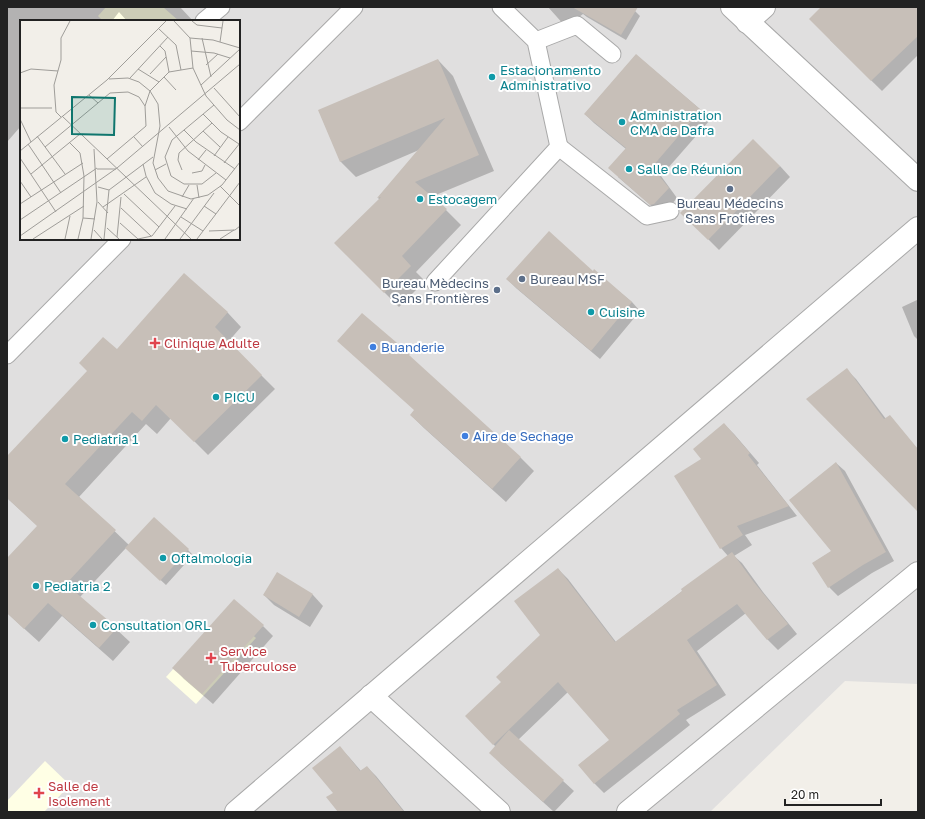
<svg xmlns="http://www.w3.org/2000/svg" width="925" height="819" font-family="'Golos Text',sans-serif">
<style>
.residential{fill:#e0dfdf;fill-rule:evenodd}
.education{fill:#ffffe5}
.shadow{fill:#0003}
.building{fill:#c7bfb8}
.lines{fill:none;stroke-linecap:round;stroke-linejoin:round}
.lane-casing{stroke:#a9a9a9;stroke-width:19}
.street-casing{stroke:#a9a9a9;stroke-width:24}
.lane{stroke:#fff;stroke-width:17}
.street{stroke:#fff;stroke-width:22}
.culture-dot{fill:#0f9aa8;stroke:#fff;stroke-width:1.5}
.service-dot{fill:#5c6f8a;stroke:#fff;stroke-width:1.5}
.health-dot{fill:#e0444e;stroke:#fff;stroke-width:1.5}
.shop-dot{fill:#3f7fe0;stroke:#fff;stroke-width:1.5}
.labels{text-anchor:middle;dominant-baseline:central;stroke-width:4;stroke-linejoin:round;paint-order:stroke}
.culture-label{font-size:13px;fill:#0d838f;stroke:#fff;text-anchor:start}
.service-label{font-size:13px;fill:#4e5e75;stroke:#fff}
.health-label{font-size:13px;fill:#be3a42;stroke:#fff;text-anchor:start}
.shop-label{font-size:13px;fill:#366cbe;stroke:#fff;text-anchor:start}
.inset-road{fill:none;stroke:#9f9d99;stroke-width:1}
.view{fill:#0f766e;fill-opacity:0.15;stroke:#0f766e;stroke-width:2}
.inset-edge{fill:none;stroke:#222;stroke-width:2}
</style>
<rect width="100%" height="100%" fill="#f2efe9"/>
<!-- residential -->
<path class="residential" d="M 7,7 L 918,7 L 918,684 L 845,681 L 710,812 L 7,812 ZM 21,21 L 239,21 L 239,239 L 21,239 Z"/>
<!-- education -->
<g class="education">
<polygon points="106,7 163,7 179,21 103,21 98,16"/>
<polygon points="225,611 256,638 196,704 166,677"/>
<polygon points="45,761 70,785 44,812 7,812 7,801"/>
</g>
<!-- shadow -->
<g class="shadow">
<polygon points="7,7 180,7 193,21 127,21 119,12 112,21 21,21 21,126 7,142"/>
<polygon points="548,7 629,7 635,11 640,16 626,40 587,17 583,14 571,23 565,26"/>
<polygon points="872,7 918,7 918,55 882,91 830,40"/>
<polygon points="636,55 701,110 710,120 661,176 677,198 664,213 661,214 618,177 626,149 594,123 585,114"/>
<polygon points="438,60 453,76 494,171 431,197 446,210 461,225 416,272 425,281 399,307 335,243 380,200 378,198 419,150 356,177 341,162 319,111"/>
<polygon points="780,166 790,177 719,250 692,223"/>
<polygon points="594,271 632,302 640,311 600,359 516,288 507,279 593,272"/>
<polygon points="184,275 228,313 241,327 228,342 275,389 208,455 171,418 157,434 146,424 79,497 129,545 188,550 193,555 166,585 126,548 80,597 116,629 130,642 113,661 62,616 39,642 7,613 7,559 38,526 7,498 7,458 117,351"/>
<polygon points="918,299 918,340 914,336 902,307 917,300"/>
<polygon points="422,369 521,458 534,471 506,502 424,428 411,415 415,410"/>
<polygon points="847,370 856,379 886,419 918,457 918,510"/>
<polygon points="724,424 734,434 759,463 757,465 797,516 745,535 752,545 734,556 742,563 763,592 797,634 778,650 768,640 746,613 697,651 726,695 686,720 690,725 604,793 595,784 579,765 610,740 568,692 518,740 574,791 554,812 500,763 496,747 466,716 503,682 541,635 558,569 568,579 616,642 728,556 721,548 703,459"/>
<polygon points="836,463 845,471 894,561 872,573 838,596 829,587 813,563 832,551"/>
<polygon points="277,574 313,595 323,606 310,627 274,605 264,595"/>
<polygon points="263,626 273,636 213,704 184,679 174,668"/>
<polygon points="339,747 349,757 361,771 367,767 376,776 405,812 339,812 334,793"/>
</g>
<!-- building -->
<g class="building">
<polygon points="572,7 638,7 621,35"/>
<polygon points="821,7 918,7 918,36 871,81 809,19"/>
<polygon points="636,54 701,110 652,167 669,188 654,204 650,205 608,168 626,148 584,114"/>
<polygon points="438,59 479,155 415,182 447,209 402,256 411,266 384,293 334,243 381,197 377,198 445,118 340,162 318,110"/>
<polygon points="753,139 780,166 708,240 680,213"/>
<polygon points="549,231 593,271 594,269 632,302 591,351 506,279"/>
<polygon points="184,273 228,312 215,327 262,375 194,442 156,405 142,421 132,412 65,484 116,530 66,584 117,628 99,648 48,603 24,629 7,613 7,558 37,526 7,498 7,456 87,371 79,363 103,337 117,349"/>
<polygon points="362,313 410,354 409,355 521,457 492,489 410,415 414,410 337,341"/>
<polygon points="847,368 884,419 890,415 918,449 918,512 806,399"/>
<polygon points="724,423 750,453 748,455 789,506 737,526 743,535 720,549 674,476 701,459 693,449"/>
<polygon points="836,462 886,552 863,565 828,588 812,563 831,551 789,500"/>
<polygon points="154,517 189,549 160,581 125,548"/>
<polygon points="732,552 753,581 788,624 767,640 737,604 687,640 717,685 677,710 680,714 594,784 578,765 609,740 558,682 493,745 465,716 501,682 496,677 540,635 514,601 558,568 615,642 682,591 681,589"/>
<polygon points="277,572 313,594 299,617 263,595"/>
<polygon points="234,599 264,625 202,694 172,668"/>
<polygon points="509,730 564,780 543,802 489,753"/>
<polygon points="340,746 360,771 367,766 404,812 338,812 326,797 333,793 312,768"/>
</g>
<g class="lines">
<!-- lane casing -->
<g class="lane-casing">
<g id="lane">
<polyline points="204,21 221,7"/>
<polyline points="536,41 577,25 612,54"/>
<polyline points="239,122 354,7"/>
<polyline points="559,147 647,216 670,211"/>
<polyline points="435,282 559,147 536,41 501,7"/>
<polyline points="7,355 122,239"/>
</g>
</g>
<!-- street casing -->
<g class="street-casing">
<g id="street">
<polyline points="732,7 918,180"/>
<polyline points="747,22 764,7"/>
<polyline points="371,696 499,812"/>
<polyline points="236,812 918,228"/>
<polyline points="628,812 918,573"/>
</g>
</g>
<!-- lane -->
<use href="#lane" class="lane"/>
<!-- street -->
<use href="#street" class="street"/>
</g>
<!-- markers -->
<g class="culture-dot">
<circle cx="492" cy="77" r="4"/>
<circle cx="622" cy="122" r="4"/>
<circle cx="629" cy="169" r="4"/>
<circle cx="420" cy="199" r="4"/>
<circle cx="591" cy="312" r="4"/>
<circle cx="216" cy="397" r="4"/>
<circle cx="65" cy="439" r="4"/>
<circle cx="163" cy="558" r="4"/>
<circle cx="36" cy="586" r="4"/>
<circle cx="93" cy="625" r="4"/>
</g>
<g class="service-dot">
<circle cx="730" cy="189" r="4"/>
<circle cx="522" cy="279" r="4"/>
<circle cx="497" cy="290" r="4"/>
</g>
<g class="health-dot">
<path d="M153 337h4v4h4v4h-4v4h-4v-4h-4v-4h4z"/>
<path d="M209 652h4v4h4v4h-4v4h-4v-4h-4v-4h4z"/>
<path d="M37 787h4v4h4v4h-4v4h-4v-4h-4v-4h4z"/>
</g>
<g class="shop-dot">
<circle cx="373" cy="347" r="4"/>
<circle cx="465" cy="436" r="4"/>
</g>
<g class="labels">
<!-- culture labels -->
<g class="culture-label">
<text x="500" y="70">Estacionamento<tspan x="500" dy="15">Administrativo</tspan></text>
<text x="630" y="115">Administration<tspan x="630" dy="15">CMA de Dafra</tspan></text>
<text x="637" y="169">Salle de Réunion</text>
<text x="428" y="199">Estocagem</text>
<text x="599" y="312">Cuisine</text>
<text x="224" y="397">PICU</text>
<text x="73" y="439">Pediatria 1</text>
<text x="171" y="558">Oftalmologia</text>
<text x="44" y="586">Pediatria 2</text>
<text x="101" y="625">Consultation ORL</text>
</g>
<!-- service labels -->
<g class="service-label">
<text x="730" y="203">Bureau Médecins<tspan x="730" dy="15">Sans Frotières</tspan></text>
<text x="530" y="279" text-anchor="start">Bureau MSF</text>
<text x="489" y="283" text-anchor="end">Bureau Mèdecins<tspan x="489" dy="15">Sans Frontières</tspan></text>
</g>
<!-- health labels -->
<g class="health-label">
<text x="164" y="343">Clinique Adulte</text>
<text x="220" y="651">Service<tspan x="220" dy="15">Tuberculose</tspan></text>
<text x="48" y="786">Salle de<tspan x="48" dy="15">Isolement</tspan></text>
</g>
<!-- shop labels -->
<g class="shop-label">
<text x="381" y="347">Buanderie</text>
<text x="473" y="436">Aire de Sechage</text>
</g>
</g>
<!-- overview -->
<g transform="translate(20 20)">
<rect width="220" height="220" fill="#f2efe9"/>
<path class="inset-road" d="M 154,1 L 170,18 L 173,48 L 186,76 L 207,100 L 220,110M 172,1 L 177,5 L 202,8M 139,9 L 156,25 L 161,50M 170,18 L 193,20 L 220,28M 182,18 L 191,57M 200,22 L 203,1M 140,26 L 145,31 L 149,52M 171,31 L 194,33 L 210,38M 186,45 L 198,34M 118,49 L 139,62M 0,53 L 11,49 L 38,51M 130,54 L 146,37M 144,57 L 156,70M 110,58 L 148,17M 89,59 L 108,58 L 119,62 L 130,71 L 138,84 L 140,106 L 133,143 L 138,158 L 148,171 L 171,179 L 188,175 L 202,165 L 220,142M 181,65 L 220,29M 194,68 L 220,97M 69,75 L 78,83M 194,85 L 152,120 L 145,137 L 151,156 L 164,164 L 182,164 L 196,153M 125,86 L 130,71 L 149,52 L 173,48M 0,88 L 32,88M 183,94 L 201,112 L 219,124M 42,96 L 171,219M 41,97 L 36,92 L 34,65 L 41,40 L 41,18 L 50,1M 0,99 L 11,122M 149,107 L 168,131 L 206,160M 164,110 L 176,122 L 215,149M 183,111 L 200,127M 17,116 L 45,154M 114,117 L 123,127M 49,122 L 60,133 L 64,156 L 63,198 L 58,219M 8,124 L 41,173M 25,127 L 90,73 L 108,72 L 119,77 L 125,86 L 126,106 L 87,139M 0,131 L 87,60 L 146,1M 194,136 L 208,117M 0,138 L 36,192M 178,140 L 186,130M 204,143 L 220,123M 123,144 L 126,156 L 135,173 L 151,184 L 167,189M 77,149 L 96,149M 135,150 L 146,144M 162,150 L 158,140 L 159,133 L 192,103M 172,153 L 182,151 L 185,145M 11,154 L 60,114M 0,161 L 11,177M 177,165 L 179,178M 200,166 L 220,186M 78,167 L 89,170 L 133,137M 104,174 L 139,207M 162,177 L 169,165M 78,182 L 88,193M 0,184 L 63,143M 184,186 L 196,194M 83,187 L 126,157M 101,188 L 131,216M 161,197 L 183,211M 63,198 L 75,199M 0,200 L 77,148M 100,203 L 118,219M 87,208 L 99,219M 74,210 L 82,219M 189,211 L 215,210 L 220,206M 0,216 L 97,148 L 220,44M 97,217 L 101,177M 13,219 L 64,186M 45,219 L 50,196M 71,219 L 77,182 L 74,129M 84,219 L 89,170M 118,219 L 132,216 L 155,186M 145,219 L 174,178M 160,219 L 194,173M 177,219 L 220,162M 200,219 L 214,210"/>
<path class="view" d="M 52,77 L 95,78 L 94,115 L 52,114 Z"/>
<rect width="220" height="220" class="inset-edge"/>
</g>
<!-- border -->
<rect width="925" height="819" fill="none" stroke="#222222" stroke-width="16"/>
<!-- scale -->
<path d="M785 799v6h96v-6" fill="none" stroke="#222222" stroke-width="2"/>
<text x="791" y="799" font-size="12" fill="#222222" stroke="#ffffff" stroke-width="3" paint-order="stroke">20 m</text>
</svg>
